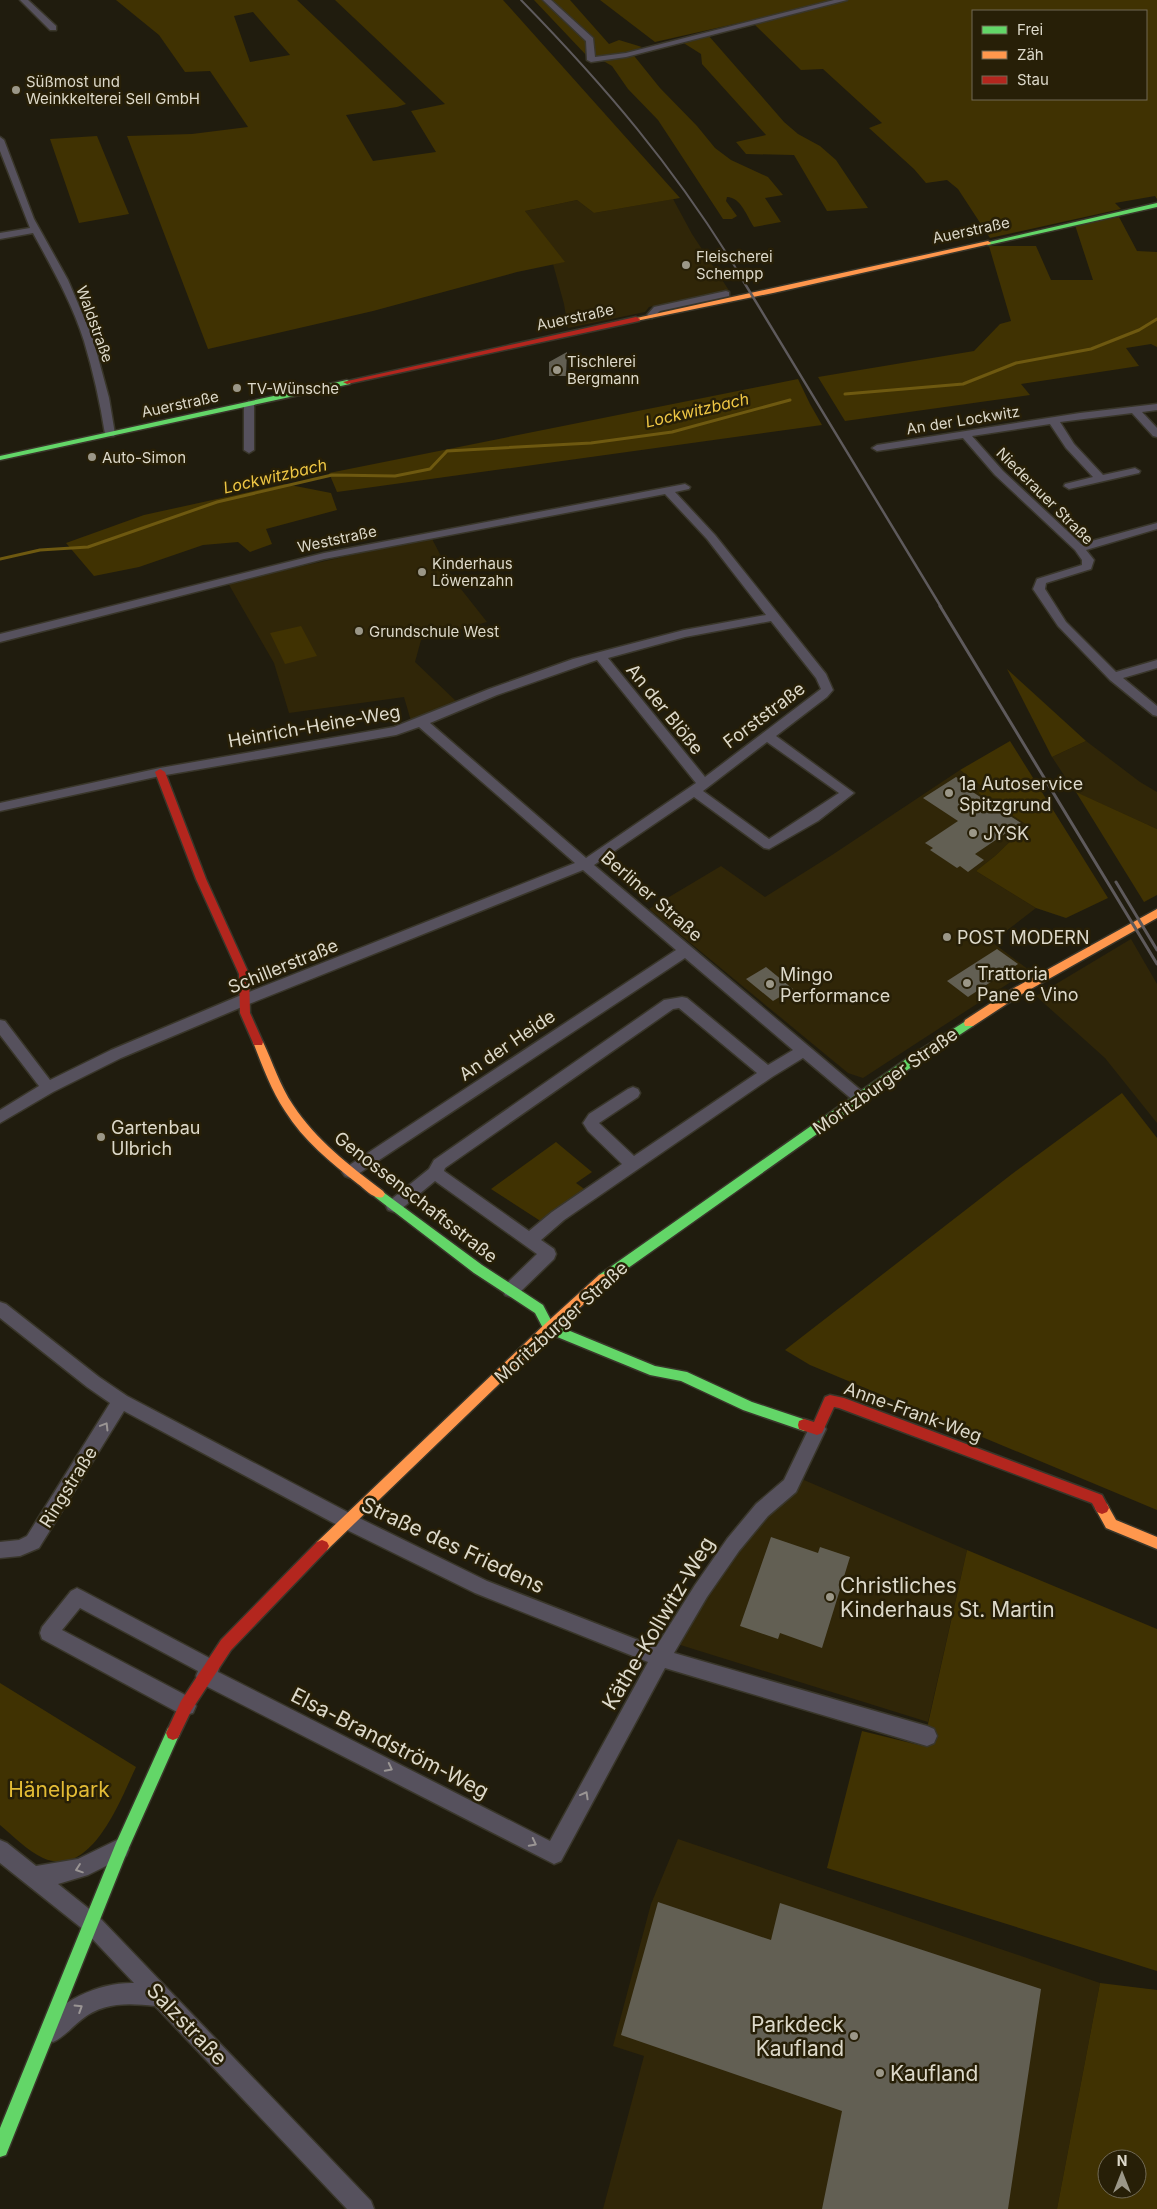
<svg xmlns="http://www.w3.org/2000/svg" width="1157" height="2209" font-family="Inter,sans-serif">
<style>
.built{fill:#302608}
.green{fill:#403202;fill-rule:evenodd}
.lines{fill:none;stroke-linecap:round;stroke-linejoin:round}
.stream{stroke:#6e5910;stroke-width:3}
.building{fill:#625f53}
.street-casing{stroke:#39362a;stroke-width:3}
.fast-casing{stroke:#39362a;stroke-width:3}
.slow-casing{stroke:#39362a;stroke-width:3}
.jam-casing{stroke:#39362a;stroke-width:3}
.street{fill:#56515d;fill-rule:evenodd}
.fast{fill:#63d668;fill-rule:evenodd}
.slow{fill:#ff974d;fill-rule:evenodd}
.jam{fill:#b3261e;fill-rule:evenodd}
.rail-far2{stroke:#5e5a5c;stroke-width:2}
.rail-far1{stroke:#5e5a5c;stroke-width:2.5}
.rail{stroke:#5e5a5c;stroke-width:3}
.oneway{stroke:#9a9594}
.poi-dot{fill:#9b9788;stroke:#271f07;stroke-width:2}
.labels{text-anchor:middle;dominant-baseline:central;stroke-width:5;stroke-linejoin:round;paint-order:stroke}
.far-poi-label{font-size:15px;fill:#ddd9ca;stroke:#271f07;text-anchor:start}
.far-street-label{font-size:15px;fill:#ddd9ca;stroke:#271f07}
.far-water-label{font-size:16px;font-style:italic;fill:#eec644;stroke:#271f07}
.street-label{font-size:18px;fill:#ddd9ca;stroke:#271f07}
.poi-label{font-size:18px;fill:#ddd9ca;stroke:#271f07;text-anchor:start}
.near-street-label{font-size:21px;fill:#ddd9ca;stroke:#271f07}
.near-poi-label{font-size:21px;fill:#ddd9ca;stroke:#271f07;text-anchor:start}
.near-park-label{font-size:21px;fill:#e2bb35;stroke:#271f07}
</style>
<rect width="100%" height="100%" fill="#201c0e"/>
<!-- built -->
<g class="built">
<polygon points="673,199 692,234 730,292 649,307 645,312 568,328 564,304 553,264 563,262 525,211 577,200 594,213"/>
<polygon points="431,537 453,579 487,622 421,640 415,662 457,702 411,721 404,697 289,713 274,663 228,583"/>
<polygon points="1086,741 1140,782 1157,792 1157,829 1075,792 1052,757"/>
<polygon points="960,770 984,788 978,793 1027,825 995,856 976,871 1036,908 992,942 1029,970 863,1078 848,1073 649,909 721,866 765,897 832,855"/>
<polygon points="1131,939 1157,984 1157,1123 1105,1058 1036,996"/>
<polygon points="797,1477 967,1550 928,1722 674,1643 733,1549"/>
<polygon points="678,1839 1100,1983 1057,2209 603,2209 644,2056 613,2046 651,1904"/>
</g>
<!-- green -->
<g class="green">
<path d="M 116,0 L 297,0 L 406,104 L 397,107 L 346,115 L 373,161 L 436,152 L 411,111 L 445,104 L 335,0 L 503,0 L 680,198 L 594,213 L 577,200 L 525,211 L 565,262 L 517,272 L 373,311 L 208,349 L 127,136 L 192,134 L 248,127 L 210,71 L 185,72 L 159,35 ZM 253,12 L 290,55 L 250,62 L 234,16 Z"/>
<path d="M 534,0 L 570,0 L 609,44 L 619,40 L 642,47 L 631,52 L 660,88 L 697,126 L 715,148 L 731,160 L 768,177 L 783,195 L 765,198 L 781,222 L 754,227 C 747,217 741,197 727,197 L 726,201 L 737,216 L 732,219 L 723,219 L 658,120 L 628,89 L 612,66 L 600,59 L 587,56 Z"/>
<path d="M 600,0 L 1157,0 L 1157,199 L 1155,196 L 1115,203 L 1121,209 L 990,238 L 958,189 L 947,180 L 926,183 L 914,169 L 869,128 L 882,123 L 823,69 L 801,70 L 754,24 L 748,21 L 655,42 ZM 973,11 L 1146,11 L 1146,99 L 973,99 Z"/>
<polygon points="708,35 784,122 798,134 820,146 836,160 868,208 827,211 794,155 746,154 736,142 766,135 702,64 701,54 682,42"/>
<polygon points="97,136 129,214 79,223 50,139"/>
<polygon points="1119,217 1137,251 1157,252 1157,347 1151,344 1126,348 1139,366 1021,384 1030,395 845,421 818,377 974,351 1000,324 1011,321 989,246 1036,246 1051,280 1093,280 1075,225"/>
<polygon points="798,379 810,404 822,425 337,492 329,473"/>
<polygon points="285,484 331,493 337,510 266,529 272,544 250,552 238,542 203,545 139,567 94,576 66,543 144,515"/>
<polygon points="301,626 317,656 285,664 270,633"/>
<polygon points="1007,669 1086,741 1052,757"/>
<polygon points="1010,741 1108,898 1066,918 1036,908 976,871 995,856 1027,825 978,793 984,788 960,770"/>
<polygon points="1076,792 1157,829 1157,895 1144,902"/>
<polygon points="1122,1093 1157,1138 1157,1510 810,1365 785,1350 1012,1174"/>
<polygon points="556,1142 592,1172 576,1183 587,1191 542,1222 491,1189"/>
<polygon points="967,1550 1157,1629 1157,1971 827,1868 862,1731 923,1746"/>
<path d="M 0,1683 L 136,1767 C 121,1798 92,1880 43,1858 C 28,1851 13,1836 0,1825 Z"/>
<path d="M 1100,1983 L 1157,1990 L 1157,2209 L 1057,2209 ZM 1107,2159 L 1137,2159 L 1137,2189 L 1107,2189 Z"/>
</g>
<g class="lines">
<!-- stream -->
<g class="stream">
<polyline points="845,394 963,384 1016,363 1091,349 1139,330 1157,319"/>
<polyline points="0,559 40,550 88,547 217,502 332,475 395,476 430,469 447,451 591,443 672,432 790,400"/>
</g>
</g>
<!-- building -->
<g class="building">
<polygon points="567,352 566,376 549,376 549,362"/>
<polygon points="956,777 974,788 971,791 1021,823 975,854 984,860 968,872 960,866 957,868 930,850 933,848 925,843 958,821 923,798"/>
<polygon points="997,949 1018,964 968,997 947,981"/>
<polygon points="766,967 793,989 773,1001 746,979"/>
<polygon points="771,1537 818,1553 820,1547 850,1557 822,1648 780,1633 778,1639 740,1626"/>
<polygon points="658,1902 771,1940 780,1903 1041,1989 1008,2209 822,2209 842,2111 621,2035"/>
</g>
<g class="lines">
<!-- street casing -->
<g class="street-casing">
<g id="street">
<polygon points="20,0 28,0 56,26 56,30 50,30"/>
<polygon points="543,0 551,0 593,38 595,57 626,53 834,0 847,0 626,57 591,62 587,60 586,41"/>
<path d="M 0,137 L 4,140 L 34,219 L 68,280 L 93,339 L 109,398 L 115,434 L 114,436 L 106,436 L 105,434 C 100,402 93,371 84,341 C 72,303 52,268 33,233 L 0,239 L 0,233 L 30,228 L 0,151 Z"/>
<polygon points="726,291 729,292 729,296 660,311 652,318 647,315 654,307"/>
<polygon points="249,401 254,404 254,450 249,453 244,450 244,404"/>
<polygon points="1157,404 1157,410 1142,412 1157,428 1157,437 1153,436 1132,413 1060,422 1074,444 1103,475 1135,468 1140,471 1139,473 1069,489 1064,486 1065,484 1093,477 1066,448 1050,424 972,436 1003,471 1081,544 1157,523 1157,529 1086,550 1094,560 1091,569 1046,583 1045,589 1066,622 1116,672 1157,660 1157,668 1123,678 1157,706 1157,716 1153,715 1110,680 1058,626 1033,589 1037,579 1082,565 1082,560 1075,550 995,475 963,438 877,451 872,448 877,445 1080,413"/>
<path d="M 685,484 L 690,487 L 689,489 L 675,492 L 715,535 L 826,674 L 833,690 L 827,697 L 776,736 L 854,793 L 818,821 L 769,849 L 764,848 L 694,797 L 594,865 L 864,1093 L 866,1097 L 864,1101 L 859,1103 L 854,1101 L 803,1058 L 772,1077 L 564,1220 L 541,1240 L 554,1249 L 556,1254 L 554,1259 L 517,1295 L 511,1297 L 505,1295 L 503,1290 L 505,1285 L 537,1254 L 435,1181 L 400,1210 L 394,1212 L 388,1210 L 386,1206 L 388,1202 L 429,1169 L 434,1160 L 664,1000 L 682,997 L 687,998 L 768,1065 L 793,1050 L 685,958 L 355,1176 L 350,1178 L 345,1176 L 342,1172 L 345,1168 L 676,950 L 583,870 L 249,1004 L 121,1058 L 53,1092 L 0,1123 L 0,1110 L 39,1086 L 0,1035 L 0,1020 L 5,1021 L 50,1080 L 111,1050 L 239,996 L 575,863 L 419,727 L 396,735 L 160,776 L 0,811 L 0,803 L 160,768 L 394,727 L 489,689 L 573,659 L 684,630 L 766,615 L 707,539 L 665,494 L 324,559 L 0,642 L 0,634 L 324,553 ZM 771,621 L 816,678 L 821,689 L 705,777 L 608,658 L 685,637 ZM 597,660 L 696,783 L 586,858 L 430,723 L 497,695 ZM 767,742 L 839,793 L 769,839 L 703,791 ZM 679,1008 L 757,1073 L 634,1156 L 599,1123 L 638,1097 L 640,1093 L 638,1089 L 633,1087 L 628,1089 L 589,1114 L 583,1123 L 588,1131 L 622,1164 L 552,1212 L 529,1231 L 444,1171 L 445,1168 L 673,1009 Z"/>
<polygon points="0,1302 6,1304 99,1377 127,1396 355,1516 487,1581 656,1647 695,1585 727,1539 756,1504 784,1480 811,1424 817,1421 823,1424 826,1429 796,1492 768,1516 739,1551 707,1597 674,1653 927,1726 934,1729 937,1736 934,1743 927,1746 665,1668 561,1861 554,1864 198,1682 196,1676 198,1671 80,1608 62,1630 193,1699 196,1706 193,1713 186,1715 179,1713 42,1639 40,1633 42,1627 71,1591 77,1588 83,1591 217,1662 219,1668 218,1672 550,1841 648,1662 475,1593 343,1528 124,1411 39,1548 20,1556 0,1558 0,1542 19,1540 27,1536 110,1403 87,1387 0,1318"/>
<path d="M 119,1839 L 126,1842 L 129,1849 L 126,1856 L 88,1875 L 58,1884 L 98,1916 L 371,2201 L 374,2209 L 347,2209 L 155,2006 C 128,2003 103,2002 81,2020 C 71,2028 64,2037 53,2042 L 45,2039 L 42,2031 C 55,2000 102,1982 134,1983 L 84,1930 L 0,1863 L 0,1840 L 7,1843 L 36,1866 L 78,1859 Z"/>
</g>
</g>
<!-- fast casing -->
<g class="fast-casing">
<g id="fast">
<polygon points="1157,203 1157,207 988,245 985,243"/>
<polygon points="347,380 351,382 350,384 0,460 0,456"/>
<polygon points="969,1019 974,1023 973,1026 920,1061 607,1283 603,1284 599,1283 597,1279 599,1275 912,1055"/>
<polygon points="379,1189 482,1265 543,1305 553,1324 655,1366 687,1372 752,1402 809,1421 810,1425 809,1429 804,1431 743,1410 681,1381 650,1375 545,1332 535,1313 474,1273 375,1197 373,1194 375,1191"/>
<polygon points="173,1726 178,1728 180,1733 127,1852 6,2155 0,2157 0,2128 116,1843 168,1728"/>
</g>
</g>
<!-- slow casing -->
<g class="slow-casing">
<g id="slow">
<polygon points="988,241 991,243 990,244 773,293 636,321 632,319"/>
<polygon points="1157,909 1157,918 1022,994 973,1026 965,1026 964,1023 965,1020 1014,988"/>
<path d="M 258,1038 L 263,1042 C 273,1063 280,1086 293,1105 C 316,1140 350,1166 383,1191 L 385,1194 L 383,1197 C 374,1200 365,1189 358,1184 C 331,1163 303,1140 285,1111 C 271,1090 262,1065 253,1042 Z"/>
<polygon points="603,1274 607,1275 609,1279 607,1283 553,1332 327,1550 322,1552 317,1550 315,1546 317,1542 545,1324 599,1275"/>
<polygon points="1102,1502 1107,1504 1116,1520 1157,1537 1157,1549 1106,1528 1095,1508 1097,1504"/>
</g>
</g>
<!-- jam casing -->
<g class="jam-casing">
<g id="jam">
<polygon points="636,317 640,319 639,321 347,384 343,382"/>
<polygon points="160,769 165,772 206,879 249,974 250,1013 263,1042 262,1045 254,1045 240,1013 239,974 196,879 155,772"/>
<polygon points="830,1395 844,1398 1102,1495 1109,1508 1107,1512 1102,1514 1097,1512 1092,1503 839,1408 834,1407 822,1433 817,1435 799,1429 798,1425 799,1421 804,1419 814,1422 825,1397"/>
<polygon points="322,1540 327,1542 329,1546 327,1550 231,1650 191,1711 178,1738 173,1740 168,1738 166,1733 181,1701 221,1640 317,1542"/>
</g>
</g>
<!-- street -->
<use href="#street" class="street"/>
<!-- fast -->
<use href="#fast" class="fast"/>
<!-- slow -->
<use href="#slow" class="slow"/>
<!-- jam -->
<use href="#jam" class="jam"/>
<!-- rail-far2 -->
<path class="rail-far2" d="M 521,0 C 605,86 674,167 737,270"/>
<!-- rail-far1 -->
<polyline class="rail-far1" points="736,269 941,607"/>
<!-- rail -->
<g class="rail">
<polyline points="940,606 1157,964"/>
<polyline points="1116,882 1157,950"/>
</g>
</g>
<!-- one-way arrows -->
<defs><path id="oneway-chevron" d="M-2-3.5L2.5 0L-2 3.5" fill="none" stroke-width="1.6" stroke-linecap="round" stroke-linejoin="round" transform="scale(1.25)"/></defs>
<g class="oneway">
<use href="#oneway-chevron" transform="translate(105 1426) rotate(-59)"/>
<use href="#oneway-chevron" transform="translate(389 1768) rotate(27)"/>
<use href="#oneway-chevron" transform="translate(585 1795) rotate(-61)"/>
<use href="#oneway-chevron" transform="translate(533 1843) rotate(27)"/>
<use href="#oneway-chevron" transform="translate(79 1869) rotate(161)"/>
<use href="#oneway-chevron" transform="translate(79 2008) rotate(-32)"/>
</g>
<!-- markers -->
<g class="poi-dot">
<circle cx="16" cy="90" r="5"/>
<circle cx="686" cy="265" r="5"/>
<circle cx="557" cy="370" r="5"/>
<circle cx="237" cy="388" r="5"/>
<circle cx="92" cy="457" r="5"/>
<circle cx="422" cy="572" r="5"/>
<circle cx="359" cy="631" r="5"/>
<circle cx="949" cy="793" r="5"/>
<circle cx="973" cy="833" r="5"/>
<circle cx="947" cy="937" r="5"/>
<circle cx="967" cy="983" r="5"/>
<circle cx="770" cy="984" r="5"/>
<circle cx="101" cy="1137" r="5"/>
<circle cx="830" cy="1597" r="5"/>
<circle cx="854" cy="2036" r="5"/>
<circle cx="880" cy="2073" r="5"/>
</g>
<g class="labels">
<!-- far-poi labels -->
<g class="far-poi-label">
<text x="26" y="81">Süßmost und<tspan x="26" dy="17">Weinkkelterei Sell GmbH</tspan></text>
<text x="696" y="256">Fleischerei<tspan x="696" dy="17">Schempp</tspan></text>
<text x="567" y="361">Tischlerei<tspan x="567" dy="17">Bergmann</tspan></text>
<text x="247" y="388">TV-Wünsche</text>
<text x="102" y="457">Auto-Simon</text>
<text x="432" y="563">Kinderhaus<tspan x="432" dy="17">Löwenzahn</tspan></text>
<text x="369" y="631">Grundschule West</text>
</g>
<!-- far-street labels -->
<g class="far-street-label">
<text transform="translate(971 230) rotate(-12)">Auerstraße</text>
<text transform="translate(575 317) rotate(-12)">Auerstraße</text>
<text transform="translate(95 324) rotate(70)">Waldstraße</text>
<text transform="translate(180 404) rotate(-12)">Auerstraße</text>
<text transform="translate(963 420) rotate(-9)">An der Lockwitz</text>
<text transform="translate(1045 496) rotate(45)">Niederauer Straße</text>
<text transform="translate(337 539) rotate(-12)">Weststraße</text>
</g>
<!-- far-water labels -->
<g class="far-water-label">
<text transform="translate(697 410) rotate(-13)">Lockwitzbach</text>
<text transform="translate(275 476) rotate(-13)">Lockwitzbach</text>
</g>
<!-- street labels -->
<g class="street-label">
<text transform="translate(665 709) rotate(51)">An der Blöße</text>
<text transform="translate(764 715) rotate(-37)">Forststraße</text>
<text transform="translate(314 726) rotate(-10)">Heinrich-Heine-Weg</text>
<text transform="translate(652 896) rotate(41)">Berliner Straße</text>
<text transform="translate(283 966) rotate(-22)">Schillerstraße</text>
<text transform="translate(507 1045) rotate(-34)">An der Heide</text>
<text transform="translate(885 1081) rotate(-35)">Moritzburger Straße</text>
<text transform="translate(416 1197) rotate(38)">Genossenschaftsstraße</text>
<text transform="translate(561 1322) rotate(-42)">Moritzburger Straße</text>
<text transform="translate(913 1412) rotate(20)">Anne-Frank-Weg</text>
<text transform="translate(68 1487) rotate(-58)">Ringstraße</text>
</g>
<!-- poi labels -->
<g class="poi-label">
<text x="959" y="783">1a Autoservice<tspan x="959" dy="21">Spitzgrund</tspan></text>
<text x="983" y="833">JYSK</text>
<text x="957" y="937">POST MODERN</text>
<text x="977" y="973">Trattoria<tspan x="977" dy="21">Pane e Vino</tspan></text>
<text x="780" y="974">Mingo<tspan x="780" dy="21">Performance</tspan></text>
<text x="111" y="1127">Gartenbau<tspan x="111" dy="21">Ulbrich</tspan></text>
</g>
<!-- near-street labels -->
<g class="near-street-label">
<text transform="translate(453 1545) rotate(25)">Straße des Friedens</text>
<text transform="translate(658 1623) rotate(-59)">Käthe-Kollwitz-Weg</text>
<text transform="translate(390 1743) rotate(27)">Elsa-Brandström-Weg</text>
<text transform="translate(187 2024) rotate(46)">Salzstraße</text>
</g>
<!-- near-poi labels -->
<g class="near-poi-label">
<text x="840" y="1585">Christliches<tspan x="840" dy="24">Kinderhaus St. Martin</tspan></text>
<text x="844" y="2024" text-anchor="end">Parkdeck<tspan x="844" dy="24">Kaufland</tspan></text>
<text x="890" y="2073">Kaufland</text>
</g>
<!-- near-park labels -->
<g class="near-park-label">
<text x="59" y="1789">Hänelpark</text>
</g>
</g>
<!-- legend -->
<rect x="972" y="10" width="175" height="90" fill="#271f07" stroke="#706955"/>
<rect x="982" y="26" width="25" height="8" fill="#63d668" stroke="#706955"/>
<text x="1017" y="35" font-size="15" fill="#ddd9ca">Frei</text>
<rect x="982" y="51" width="25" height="8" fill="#ff974d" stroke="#706955"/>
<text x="1017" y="60" font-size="15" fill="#ddd9ca">Zäh</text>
<rect x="982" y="76" width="25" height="8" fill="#b3261e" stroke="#706955"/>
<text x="1017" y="85" font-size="15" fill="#ddd9ca">Stau</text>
<!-- north arrow -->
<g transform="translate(1122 2174)"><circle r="24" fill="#271f07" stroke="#706955"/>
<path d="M0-4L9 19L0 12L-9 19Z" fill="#9b9788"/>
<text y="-8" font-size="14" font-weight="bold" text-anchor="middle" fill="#ddd9ca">N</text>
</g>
</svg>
